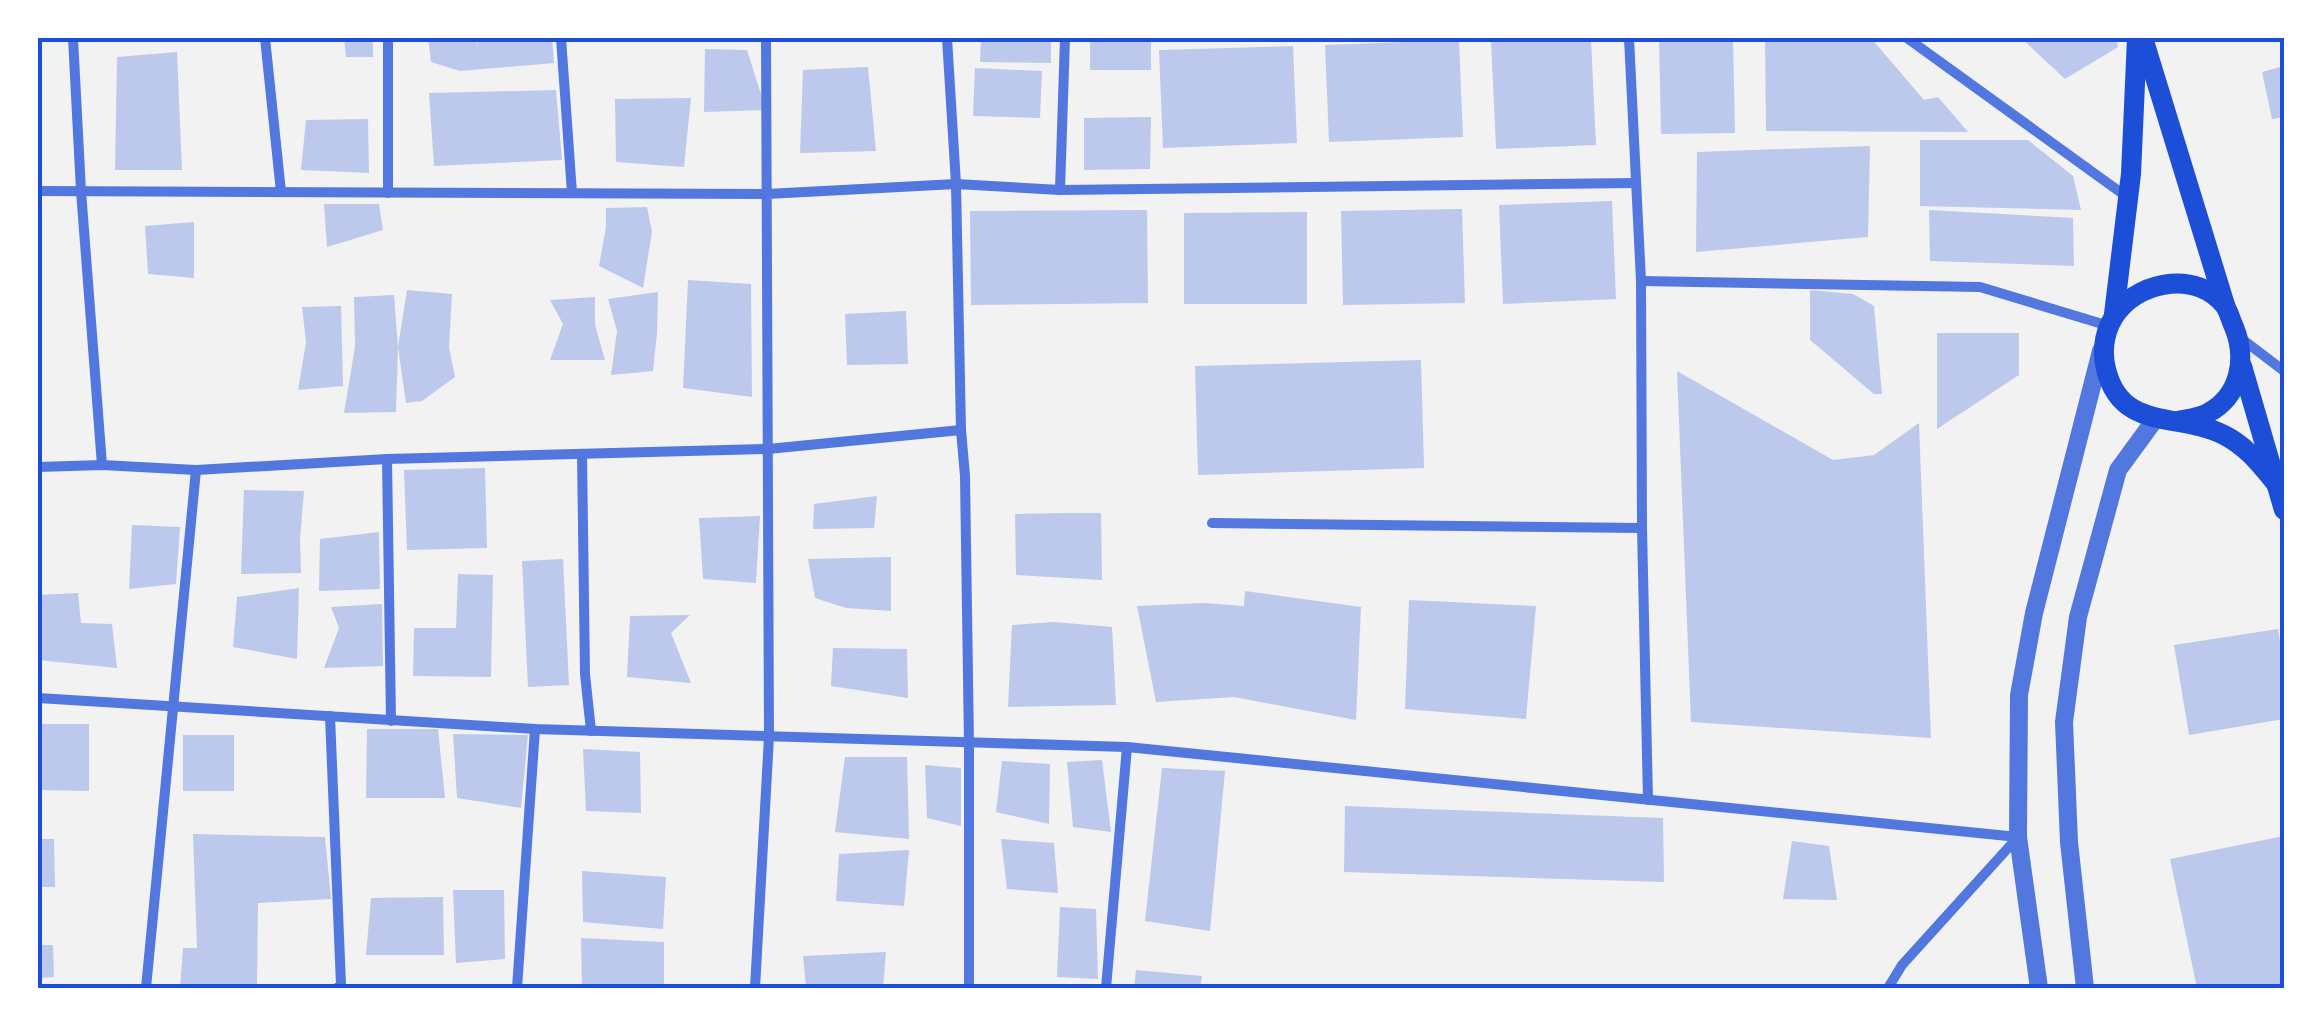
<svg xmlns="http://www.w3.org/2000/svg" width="2322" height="1026" font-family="'Archivo Narrow',sans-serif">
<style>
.building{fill:#bdc9ec}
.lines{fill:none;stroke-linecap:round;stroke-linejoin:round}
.minor{stroke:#5277de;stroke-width:10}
.tertiary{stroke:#5277de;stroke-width:18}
.secondary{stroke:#1d4ed8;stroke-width:20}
.neatline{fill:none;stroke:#1d4ed8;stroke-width:4}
</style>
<rect width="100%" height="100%" fill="#f2f2f2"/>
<!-- building -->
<g class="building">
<polygon points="344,38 373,38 373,57 346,57"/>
<polygon points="428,38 475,38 476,43 494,38 552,38 554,63 460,71 431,62"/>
<polygon points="981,38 1051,38 1051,63 980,62"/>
<rect x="1090" y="38" width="61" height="32"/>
<polygon points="1571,38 1591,38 1596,145 1496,149 1491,41"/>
<polygon points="1659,38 1733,38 1735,133 1661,134"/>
<polygon points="1765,38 1871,38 1924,100 1938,97 1968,132 1766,131"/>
<polygon points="2021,38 2116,38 2118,47 2065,79"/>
<polygon points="1459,40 1463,137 1329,142 1325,45"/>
<polygon points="1293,46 1297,143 1163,148 1159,50"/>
<polygon points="705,49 747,50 766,110 704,112"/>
<polygon points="177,52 182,170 115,170 117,57"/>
<polygon points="2284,66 2284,117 2272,119 2262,72"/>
<polygon points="868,67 876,151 800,153 803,70"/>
<polygon points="975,68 1042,71 1040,118 973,116"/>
<polygon points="556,90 562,160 434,166 429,93"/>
<polygon points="691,98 684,167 616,162 615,99"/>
<polygon points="1151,117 1150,169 1084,170 1084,118"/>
<polygon points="368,119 369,173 301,170 306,120"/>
<polygon points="1920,140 2028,140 2073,176 2081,210 1920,206"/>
<polygon points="1870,146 1868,237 1696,252 1697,152"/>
<polygon points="1612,201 1616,299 1503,304 1499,205"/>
<polygon points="324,204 379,204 383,230 327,247"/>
<polygon points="647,207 652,232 643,288 599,266 606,227 606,208"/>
<polygon points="1462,209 1465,303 1343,305 1341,211"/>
<polygon points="1147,210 1148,303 971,305 970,211"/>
<polygon points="1929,210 2073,218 2074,266 1930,261"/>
<polygon points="1307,212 1307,304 1184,304 1184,213"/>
<polygon points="194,222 194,278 148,274 145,226"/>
<polygon points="688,280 751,284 752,397 683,388"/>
<polygon points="407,290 452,294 449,347 455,377 422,401 406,403 398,347"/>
<polygon points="1810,290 1853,294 1874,306 1882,394 1874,394 1810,340"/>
<polygon points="658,292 657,333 653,371 611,375 617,331 608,299"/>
<polygon points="394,295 398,347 396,412 344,413 355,347 354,297"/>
<polygon points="595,297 595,325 605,360 550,360 563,324 550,300"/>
<polygon points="341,306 343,386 298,390 306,342 302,307"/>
<polygon points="906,311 908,364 847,365 845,314"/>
<polygon points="1937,333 2019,333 2019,375 1937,429"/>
<polygon points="1421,360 1424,468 1198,475 1195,366"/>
<polygon points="1677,371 1833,460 1874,455 1919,423 1931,738 1691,722"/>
<polygon points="485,468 487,548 407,550 404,470"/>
<polygon points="244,490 304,491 300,539 301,573 241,574"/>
<polygon points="877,496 874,528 813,529 814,504"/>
<polygon points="1065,513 1101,513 1102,580 1016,575 1015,514"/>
<polygon points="760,516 756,583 703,579 699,518"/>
<polygon points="132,525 180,527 176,584 129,589"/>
<polygon points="379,532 380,589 319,591 320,539"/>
<polygon points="891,557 891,611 846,608 815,598 808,559"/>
<polygon points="563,559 569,685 528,687 522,561"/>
<polygon points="458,574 493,575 491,677 413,676 414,628 456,628"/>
<polygon points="299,588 297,659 233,647 237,597"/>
<polygon points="1245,591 1361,607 1356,720 1234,697 1156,702 1137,606 1204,603 1244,606"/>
<polygon points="78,593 81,623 112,624 117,668 38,660 38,595"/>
<polygon points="1409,600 1536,606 1526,719 1405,709"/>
<polygon points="382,604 383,666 324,668 339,628 331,607"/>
<polygon points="690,615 671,633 691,683 627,677 630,616"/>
<polygon points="1054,622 1112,627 1116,705 1008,707 1012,625"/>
<polygon points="2278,629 2284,670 2284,719 2189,735 2174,645"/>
<polygon points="833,648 907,649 908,698 831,686"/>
<polygon points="38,724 89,724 89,791 38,790"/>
<polygon points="367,729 438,729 445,798 366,798"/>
<polygon points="453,734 528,735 521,808 457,798"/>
<rect x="183" y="735" width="51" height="56"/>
<polygon points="583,749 640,752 641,813 586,811"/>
<polygon points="845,757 907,757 909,839 835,832"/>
<polygon points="1102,760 1111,832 1073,827 1067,762"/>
<polygon points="1002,761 1050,764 1049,824 996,812"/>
<polygon points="925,765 961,768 961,826 927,818"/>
<polygon points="1162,768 1225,771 1210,931 1145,921"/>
<polygon points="1345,806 1663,818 1664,882 1344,872"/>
<polygon points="193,834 325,837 331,899 258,903 257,988 180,988 183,948 197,948"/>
<polygon points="2284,836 2284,988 2197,988 2170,859"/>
<polygon points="38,839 54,839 55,887 38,887"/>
<polygon points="1001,839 1054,843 1058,893 1007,889"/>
<polygon points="1792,841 1829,846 1837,900 1783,899"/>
<polygon points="909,850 904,906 836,901 839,854"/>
<polygon points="582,871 666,877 663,929 583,922"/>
<polygon points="453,890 504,890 505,959 456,963"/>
<polygon points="443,897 444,955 366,955 371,898"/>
<polygon points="1060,907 1096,909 1098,979 1057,977"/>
<polygon points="581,938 664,942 664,988 582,988"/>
<polygon points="38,945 53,945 54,977 38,978"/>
<polygon points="886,952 883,988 806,988 803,956"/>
<polygon points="1136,970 1202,976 1200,988 1134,988"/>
</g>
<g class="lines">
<!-- minor -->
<g class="minor">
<polyline points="73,38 81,191 102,465"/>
<polyline points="265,38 281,192"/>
<polyline points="388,38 388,193"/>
<polyline points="561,38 572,193"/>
<polyline points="947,38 956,184 961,430 965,476 969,744 969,988"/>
<polyline points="1629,38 1641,281 1642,528 1648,800"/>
<polyline points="1907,38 2127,197"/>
<polyline points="1060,190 1065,38"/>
<polyline points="38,191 767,194 956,184 1060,190 1635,183"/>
<polyline points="1641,281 1980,287 2109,326"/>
<polyline points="2238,336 2284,371"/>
<polyline points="582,454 585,674 591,731"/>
<polyline points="387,459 391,721"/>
<polyline points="38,467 102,465 196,470 387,459 768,449 961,430"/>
<polyline points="1212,523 1642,528"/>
<polyline points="38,698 535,729 1127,747 2018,837"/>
<polyline points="330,716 341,985 337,988"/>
<polyline points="146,988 196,470"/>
<polyline points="517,988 535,729"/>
<polyline points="755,988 769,737 766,38"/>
<polyline points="1106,988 1127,747"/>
<polyline points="1888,988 1902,965 2018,837"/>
</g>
<!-- tertiary -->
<g class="tertiary">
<polyline points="2039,988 2018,837 2019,695 2034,613 2101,351"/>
<polyline points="2085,988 2069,842 2064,722 2078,617 2118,470 2156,418"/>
</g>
<!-- secondary -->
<g class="secondary">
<polyline points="2143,38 2225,305"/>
<polyline points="2114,314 2131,174 2137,38"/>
<polyline points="2242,366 2284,510"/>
<path d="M 2178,421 C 2187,419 2199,418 2208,413 C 2240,396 2247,359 2234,327 C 2231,321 2229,312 2225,306 C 2198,271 2143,280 2118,311 C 2105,327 2101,349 2106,369 C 2121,432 2179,412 2224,435 C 2248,447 2262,467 2279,487"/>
</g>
</g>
<!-- border -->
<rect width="2322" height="1026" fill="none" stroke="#ffffff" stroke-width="80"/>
<rect x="40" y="40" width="2242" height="946" class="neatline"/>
</svg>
